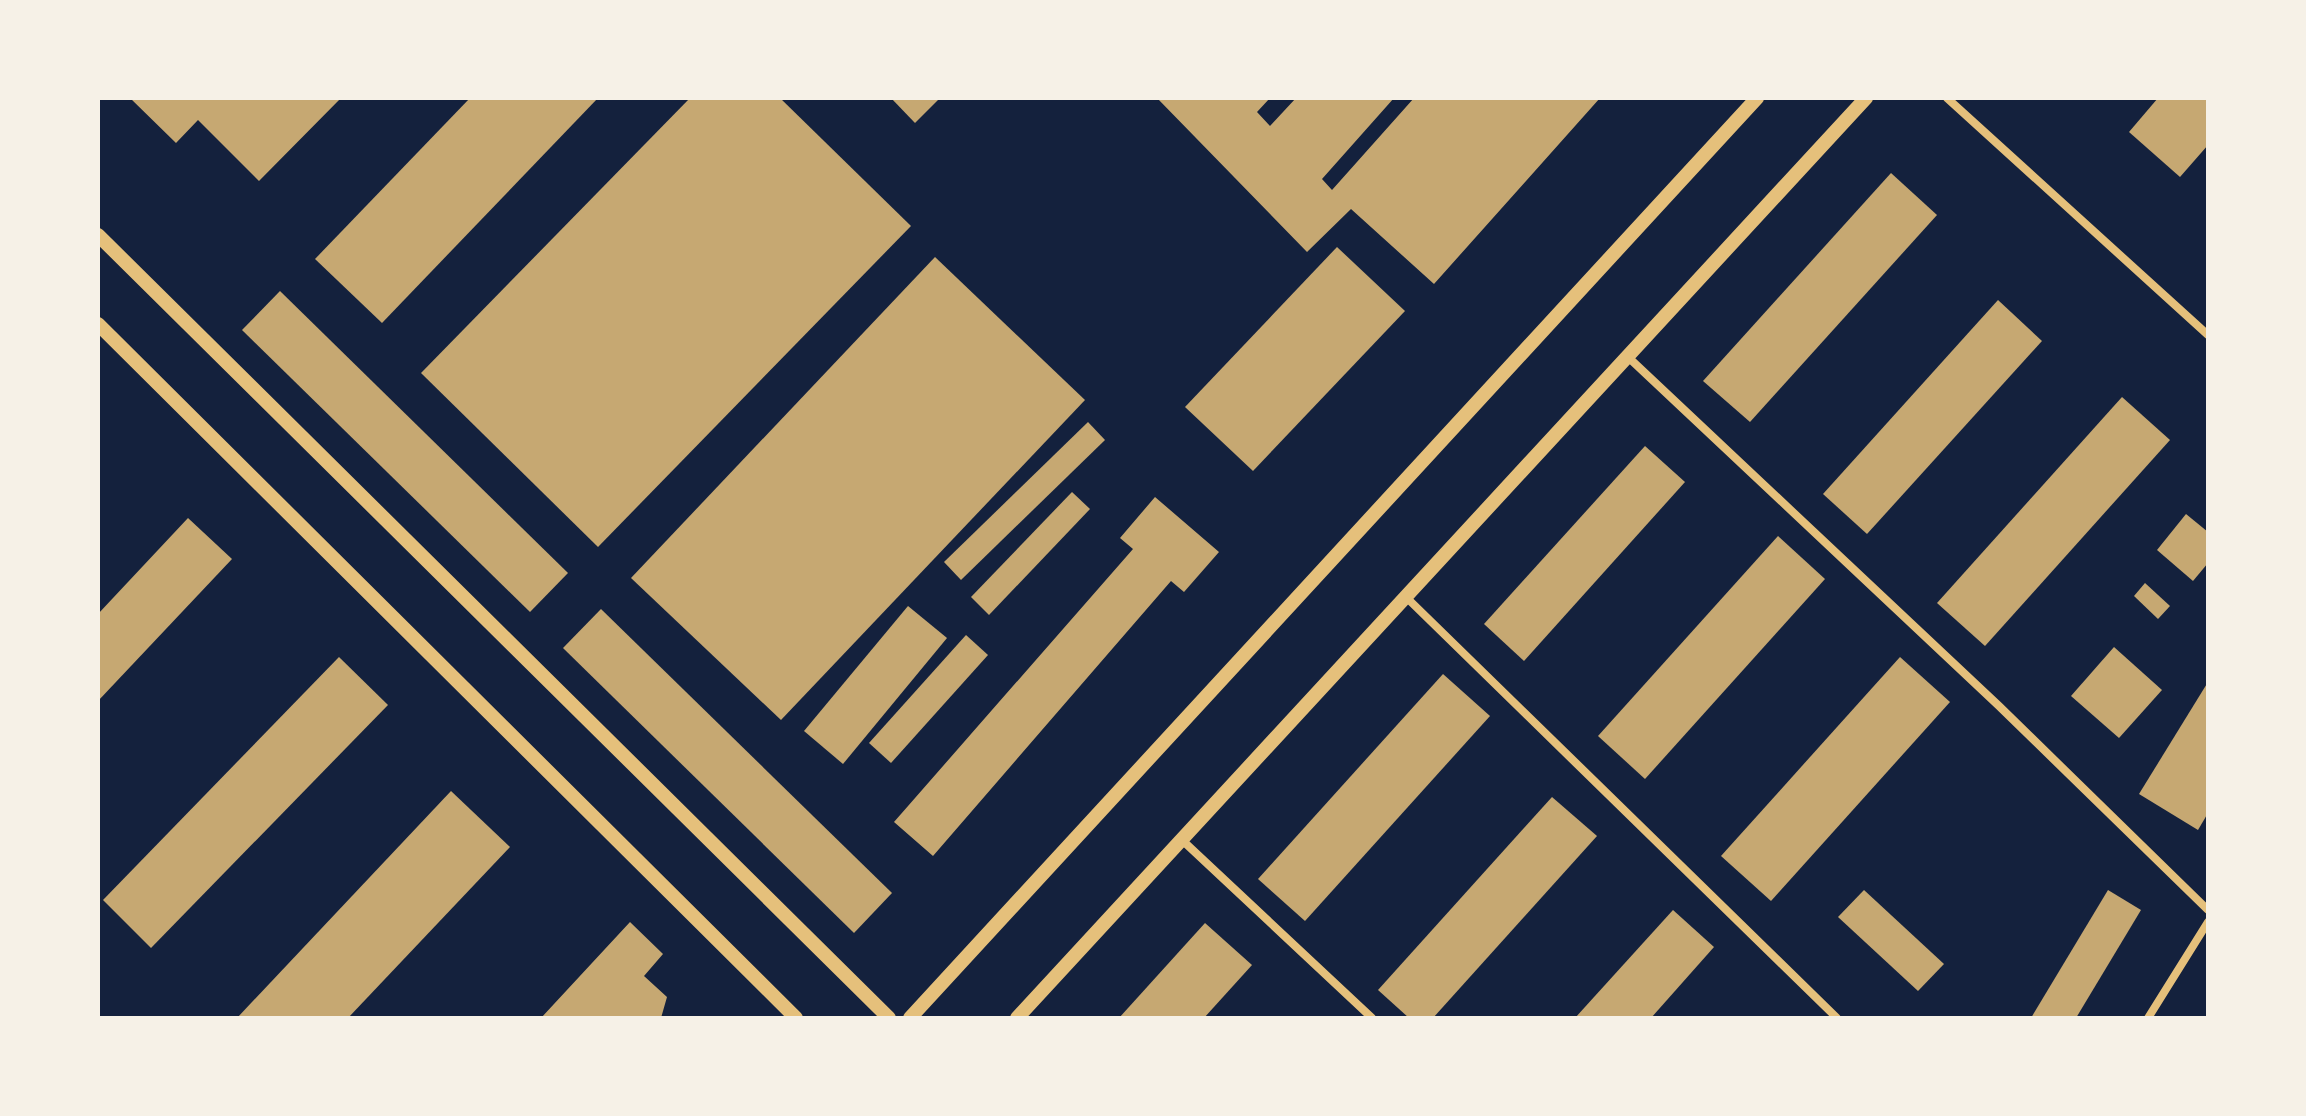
<svg xmlns="http://www.w3.org/2000/svg" width="2306" height="1116" font-family="Ubuntu,sans-serif">
<style>
.building{fill:#c6a872}
.lines{fill:none;stroke-linecap:round;stroke-linejoin:round}
.minor{stroke:#e5c07b;stroke-width:8}
.tertiary{stroke:#e5c07b;stroke-width:14}
</style>
<rect width="100%" height="100%" fill="#14213d"/>
<!-- building -->
<g class="building">
<polygon points="130,98 341,98 259,181 198,120 176,143"/>
<polygon points="470,98 598,98 382,323 315,259"/>
<polygon points="690,98 780,98 911,226 598,547 421,373"/>
<polygon points="891,98 940,98 915,123"/>
<polygon points="1157,98 1270,98 1257,112 1270,126 1296,98 1394,98 1322,179 1332,190 1414,98 1600,98 1434,284 1351,209 1307,252"/>
<polygon points="2158,98 2208,98 2208,145 2180,177 2129,132"/>
<polygon points="1891,173 1937,215 1750,422 1703,381"/>
<polygon points="1337,247 1405,311 1253,471 1185,407"/>
<polygon points="935,257 1085,400 781,720 631,578"/>
<polygon points="280,291 568,573 530,612 242,330"/>
<polygon points="1998,300 2042,341 1867,534 1823,494"/>
<polygon points="2122,397 2170,440 1985,646 1937,603"/>
<polygon points="1088,422 1105,440 961,580 944,562"/>
<polygon points="1645,446 1685,482 1524,661 1484,624"/>
<polygon points="1072,492 1090,509 989,615 971,597"/>
<polygon points="1155,497 1219,552 1184,592 1171,581 933,856 894,822 1133,549 1120,538"/>
<polygon points="2186,514 2208,532 2208,563 2193,581 2157,550"/>
<polygon points="188,518 232,559 98,701 98,614"/>
<polygon points="1778,536 1825,579 1645,779 1598,736"/>
<polygon points="2145,583 2170,606 2158,619 2134,596"/>
<polygon points="908,606 947,638 843,764 804,731"/>
<polygon points="601,609 892,893 854,933 563,648"/>
<polygon points="966,635 988,655 891,763 869,743"/>
<polygon points="2114,647 2162,690 2119,738 2071,696"/>
<polygon points="339,657 388,705 151,948 103,900"/>
<polygon points="1900,657 1950,702 1771,901 1721,856"/>
<polygon points="1443,674 1490,716 1305,921 1258,879"/>
<polygon points="2208,682 2208,813 2198,830 2139,794"/>
<polygon points="451,791 510,847 348,1018 237,1018"/>
<polygon points="1552,797 1597,836 1433,1018 1409,1018 1378,990"/>
<polygon points="1864,890 1944,964 1918,991 1838,917"/>
<polygon points="2108,890 2141,910 2076,1018 2031,1018"/>
<polygon points="1673,910 1714,947 1651,1018 1575,1018"/>
<polygon points="630,922 663,954 644,976 667,997 661,1018 541,1018"/>
<polygon points="1205,923 1252,965 1204,1018 1119,1018"/>
</g>
<g class="lines">
<!-- minor -->
<g class="minor">
<polyline points="1947,98 2208,335"/>
<polyline points="1628,357 1999,706 2208,910"/>
<polyline points="1407,598 1837,1018"/>
<polyline points="1182,840 1372,1018"/>
<polyline points="2148,1018 2208,922"/>
</g>
<!-- tertiary -->
<g class="tertiary">
<polyline points="98,235 889,1018"/>
<polyline points="98,324 796,1018"/>
<polyline points="910,1018 1757,98"/>
<polyline points="1017,1018 1866,98"/>
</g>
</g>
<!-- border -->
<rect width="2306" height="1116" fill="none" stroke="#f6f1e7" stroke-width="200"/>
</svg>
